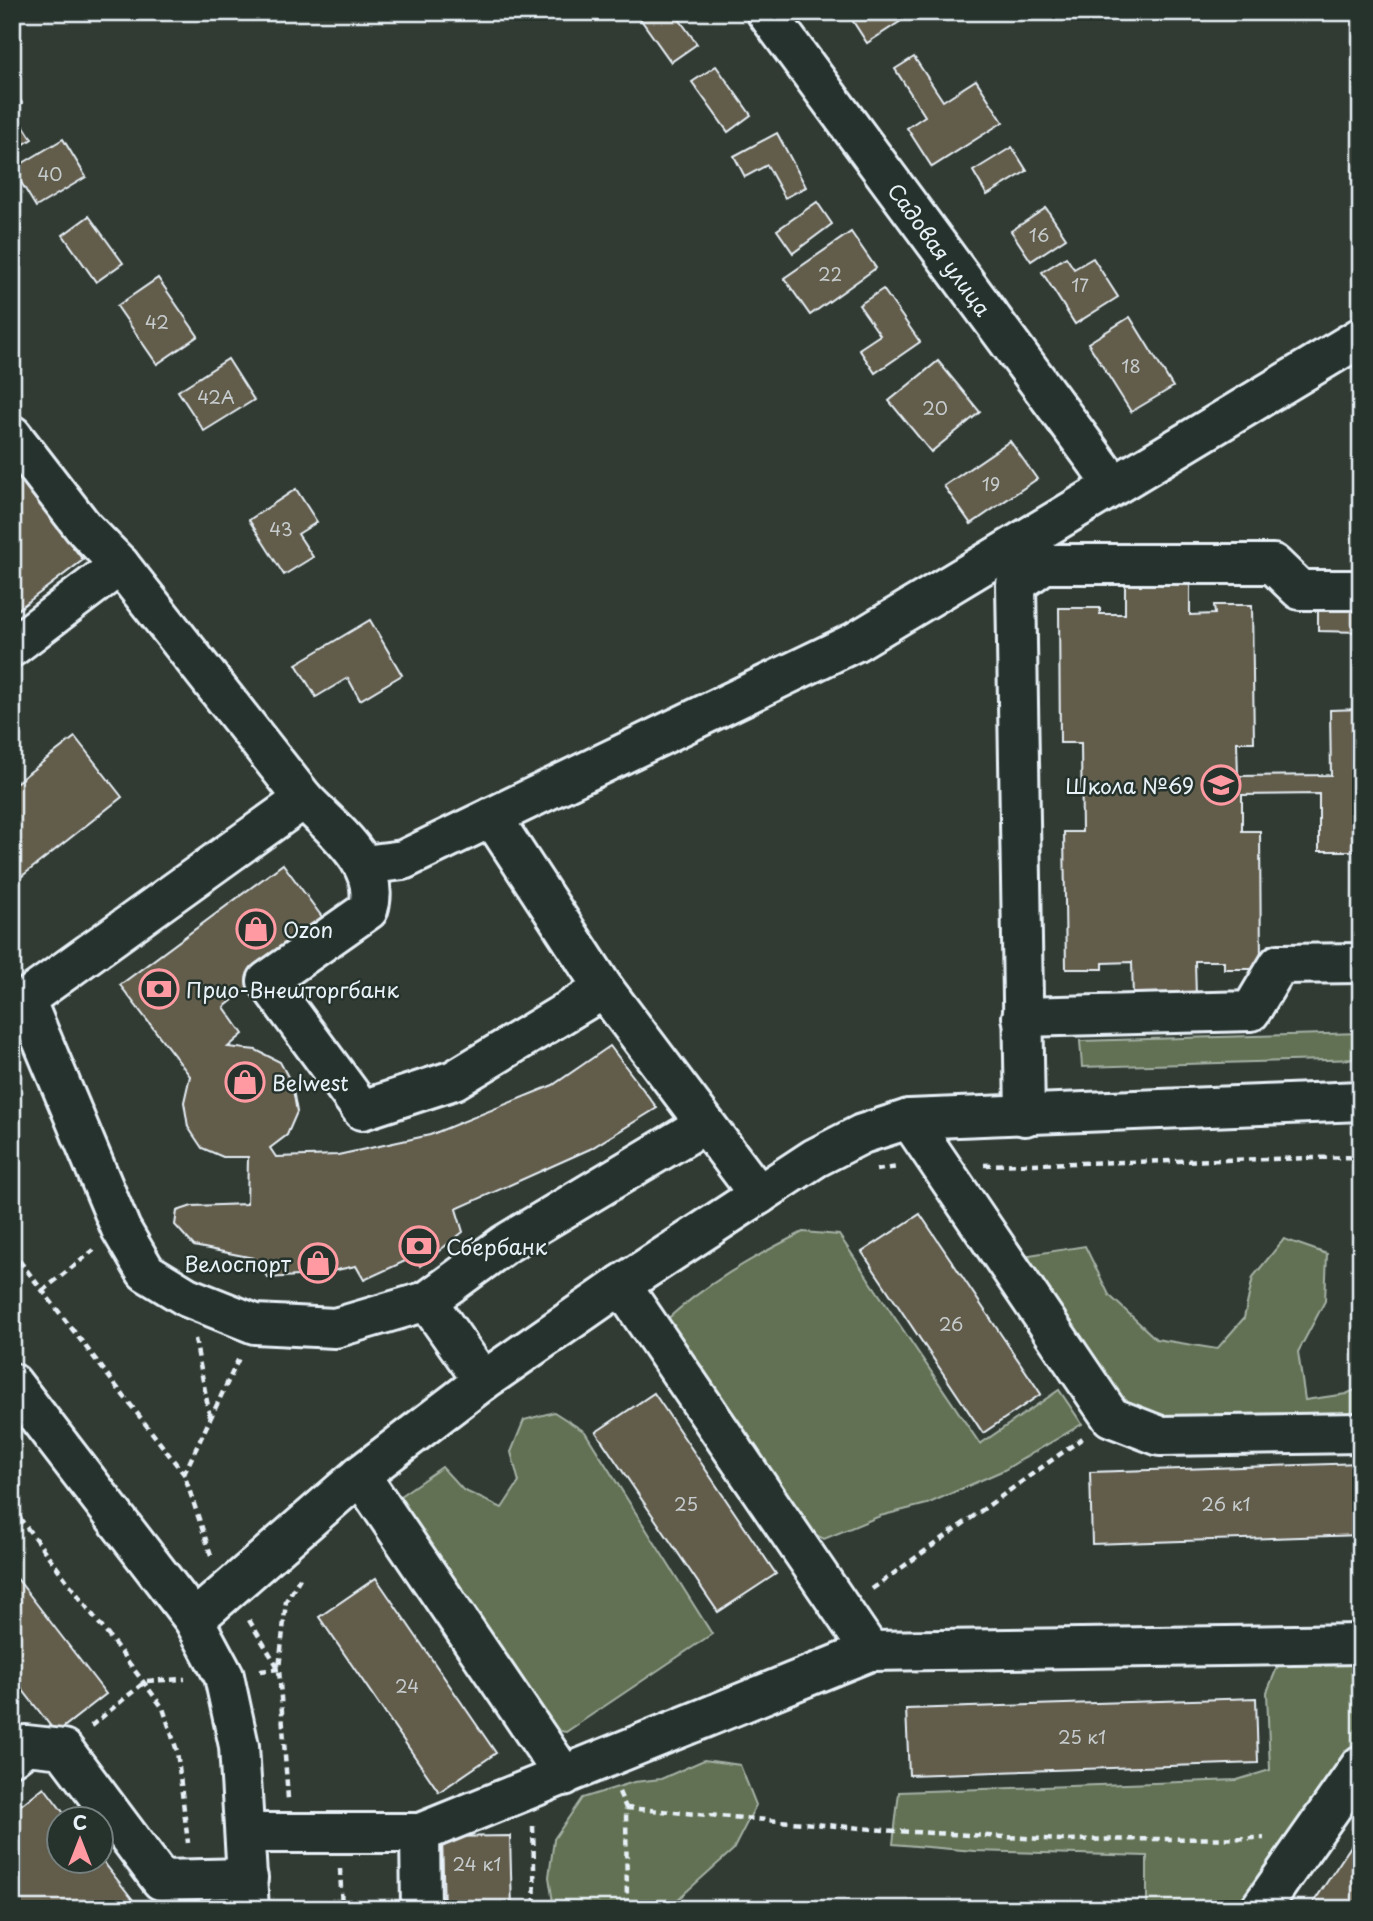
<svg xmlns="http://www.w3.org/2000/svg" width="1373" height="1921" font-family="'Playpen Sans',sans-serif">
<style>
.green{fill:#627153;stroke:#a5b1a6;stroke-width:2}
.building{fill:#625c4b;stroke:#e8f1f8;stroke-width:2}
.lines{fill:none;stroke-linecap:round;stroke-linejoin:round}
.minor-casing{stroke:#e8f1f8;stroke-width:44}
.major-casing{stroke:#e8f1f8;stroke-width:44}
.path{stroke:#e8f1f8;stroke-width:4.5;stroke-dasharray:7 5;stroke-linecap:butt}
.minor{stroke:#26332d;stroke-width:38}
.major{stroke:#26332d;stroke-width:38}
.labels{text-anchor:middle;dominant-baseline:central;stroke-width:5;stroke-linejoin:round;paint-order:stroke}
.number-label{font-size:18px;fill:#c6cccd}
.street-label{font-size:21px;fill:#e8f1f8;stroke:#26332d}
.poi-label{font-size:21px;fill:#e8f1f8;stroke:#26332d;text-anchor:start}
</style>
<rect width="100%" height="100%" fill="#323b33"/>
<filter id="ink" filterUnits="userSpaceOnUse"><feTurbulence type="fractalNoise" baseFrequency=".0143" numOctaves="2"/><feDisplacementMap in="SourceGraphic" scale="14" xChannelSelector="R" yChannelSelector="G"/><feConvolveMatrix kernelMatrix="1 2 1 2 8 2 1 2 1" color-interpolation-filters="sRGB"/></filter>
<g filter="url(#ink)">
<!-- green -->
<g class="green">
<polygon points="1361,1033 1361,1059 1082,1067 1080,1041"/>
<path d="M 803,1232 L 839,1235 L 980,1444 L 1059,1390 L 1082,1424 L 1004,1470 L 927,1504 L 880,1516 L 824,1539 L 800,1527 L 664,1322 C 705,1284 753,1257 803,1232 Z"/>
<polygon points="1284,1239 1327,1254 1325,1301 1298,1352 1305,1400 1346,1394 1361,1387 1361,1421 1158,1424 1124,1407 1031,1275 1029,1255 1085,1246 1109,1295 1156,1339 1217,1349 1244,1318 1253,1277"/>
<polygon points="554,1412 585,1432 712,1634 566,1732 548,1729 427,1550 400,1496 442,1467 463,1490 502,1508 519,1482 511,1452 524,1420"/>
<polygon points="1281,1658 1361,1658 1361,1739 1242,1909 1147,1909 1147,1856 974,1851 893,1844 899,1792 1237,1780 1270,1770 1267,1692"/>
<polygon points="704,1760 740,1765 756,1805 733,1850 667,1909 554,1909 549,1877 554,1839 582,1798 634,1782 661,1779"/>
</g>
<!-- building -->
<g class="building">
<polygon points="646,12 674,12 697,44 671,62 639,17"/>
<polygon points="847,12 899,12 904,19 867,43"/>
<polygon points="914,57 943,101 976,80 1003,122 932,167 907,128 925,116 895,69"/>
<polygon points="716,66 751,115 728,132 692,82"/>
<polygon points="12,87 22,103 13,109 32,139 12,152"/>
<polygon points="777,133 806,187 785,198 767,165 745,177 734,156"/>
<polygon points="63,139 86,177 36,207 13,169"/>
<polygon points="1012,147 1027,171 987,195 973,171"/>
<polygon points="817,202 832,224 793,253 777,230"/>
<polygon points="1046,208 1066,238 1031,261 1011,231"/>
<polygon points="89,216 123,263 96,282 63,235"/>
<polygon points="851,232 876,268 810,315 784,278"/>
<polygon points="1066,257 1074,269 1093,258 1118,297 1075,324 1042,272"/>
<polygon points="158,278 198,336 157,364 117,306"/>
<polygon points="883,289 920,342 875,373 859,349 880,335 859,305"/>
<polygon points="1130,317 1173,387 1131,412 1088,343"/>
<polygon points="228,359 254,400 204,431 178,391"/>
<polygon points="938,361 980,412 931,452 889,401"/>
<polygon points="1010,441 1037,479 971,524 944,486"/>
<polygon points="12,468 83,560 12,614"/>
<polygon points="296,489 317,522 298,534 313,557 284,575 249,520"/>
<polygon points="1190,578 1190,615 1215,614 1214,605 1252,605 1254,742 1237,742 1238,776 1331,775 1330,710 1361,709 1361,851 1319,851 1319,794 1242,795 1242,831 1260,831 1261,969 1224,969 1224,961 1195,961 1196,997 1133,998 1132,962 1103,963 1103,969 1066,969 1064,832 1082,832 1081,743 1060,743 1059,608 1100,608 1100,614 1125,614 1125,579"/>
<polygon points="1318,599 1361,600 1361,632 1318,631"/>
<polygon points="370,620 402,675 360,700 348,678 316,697 296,664"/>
<polygon points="75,737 122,797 12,884 12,786"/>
<polygon points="283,864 328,925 224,1007 243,1034 228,1047 256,1050 280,1062 292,1084 297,1112 287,1135 270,1148 276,1157 338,1155 430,1135 553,1085 610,1046 657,1108 590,1149 456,1209 463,1232 420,1266 416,1256 364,1280 356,1266 313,1275 268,1278 253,1258 194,1246 175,1225 177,1211 192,1206 247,1204 248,1157 223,1157 202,1148 188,1127 184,1102 190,1076 120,985"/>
<polygon points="920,1214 1041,1394 983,1433 862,1252"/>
<polygon points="654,1393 776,1574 718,1612 596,1432"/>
<polygon points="1361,1463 1361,1535 1092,1544 1090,1472"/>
<polygon points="12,1572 106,1694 56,1733 12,1676"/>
<polygon points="376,1578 496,1753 439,1792 319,1617"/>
<polygon points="1256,1698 1258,1763 909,1775 906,1709"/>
<polygon points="44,1787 69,1820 60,1820 60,1862 102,1860 140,1909 12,1909 12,1812"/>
<polygon points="1361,1831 1361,1909 1309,1909"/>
<polygon points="510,1836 512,1909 444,1909 442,1837"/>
</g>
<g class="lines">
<!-- minor casing -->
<g class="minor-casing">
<g id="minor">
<polyline points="766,12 1114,485"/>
<polyline points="12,435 83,527 120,565 304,799"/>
<polyline points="12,647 120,565"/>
<polyline points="492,817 855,642 1361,337"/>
<polyline points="364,865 403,860 492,817 604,989 759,1195"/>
<polyline points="25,999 121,1229 146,1272 187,1297 255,1324 335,1328 427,1301 505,1244 705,1124"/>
<path d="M 12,1009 L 304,799 C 331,828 383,865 368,910 L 267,981 L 362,1110 L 454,1080 L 604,989"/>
<polyline points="1022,1017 1251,1011 1279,964 1361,963"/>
<polyline points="1025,1116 1016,584 1044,564 1273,564 1300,590 1361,590"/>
<polyline points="909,1119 1111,1417 1160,1436 1361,1433"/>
<polyline points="621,1285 870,1651"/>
<polyline points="427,1301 483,1381"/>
<polyline points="360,1475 564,1776"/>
<polyline points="194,1620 360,1475 483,1381 621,1285 815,1158 862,1134 909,1119 1361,1101"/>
<polyline points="12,1756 26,1745 63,1749 161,1880 248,1878"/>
<polyline points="245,1833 420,1833 870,1651 1361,1644"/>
<polyline points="420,1833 421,1909"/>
<polyline points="1260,1909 1361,1765"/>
</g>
</g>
<!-- major casing -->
<g class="major-casing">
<polyline id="major" points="12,1383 194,1620 224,1676 239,1746 249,1909"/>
</g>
<!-- path -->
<g class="path">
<polyline points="984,1165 1361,1157"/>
<polyline points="876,1170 898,1167"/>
<polyline points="12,1251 184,1474 212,1558"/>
<polyline points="42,1291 94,1250"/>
<polyline points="195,1339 210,1417"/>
<polyline points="184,1474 240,1356"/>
<polyline points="12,1508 163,1708 177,1751 188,1843"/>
<polyline points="872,1589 1084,1437"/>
<polyline points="249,1620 279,1669 288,1799"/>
<polyline points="260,1671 279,1669 286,1601 300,1578"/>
<polyline points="91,1726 146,1681 185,1679"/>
<polyline points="619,1792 626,1808 627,1909"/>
<polyline points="626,1808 896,1831 1061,1840 1264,1838"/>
<polyline points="533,1826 535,1909"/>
<polyline points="340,1869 342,1909"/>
</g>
<!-- minor -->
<use href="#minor" class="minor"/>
<!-- major -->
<use href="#major" class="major"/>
</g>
</g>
<!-- icons -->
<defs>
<g id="school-ring" transform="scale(2.0125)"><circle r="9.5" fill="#26332d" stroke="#ff9aa2" stroke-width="1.5"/><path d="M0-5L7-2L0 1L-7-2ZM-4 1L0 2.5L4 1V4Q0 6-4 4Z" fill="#ff9aa2"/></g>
<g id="shop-ring" transform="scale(2.0125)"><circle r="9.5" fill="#26332d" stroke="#ff9aa2" stroke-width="1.5"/><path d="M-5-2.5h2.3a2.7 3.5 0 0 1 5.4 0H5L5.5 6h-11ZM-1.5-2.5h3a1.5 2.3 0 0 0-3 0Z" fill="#ff9aa2"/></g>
<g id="bank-ring" transform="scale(2.0125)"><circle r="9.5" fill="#26332d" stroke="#ff9aa2" stroke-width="1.5"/><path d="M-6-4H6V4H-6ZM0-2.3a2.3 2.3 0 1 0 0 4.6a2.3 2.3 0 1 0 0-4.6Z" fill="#ff9aa2"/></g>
</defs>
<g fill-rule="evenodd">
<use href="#school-ring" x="1221" y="785"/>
<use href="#shop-ring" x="256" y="929"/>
<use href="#bank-ring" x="159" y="989"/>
<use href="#shop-ring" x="245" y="1082"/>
<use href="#bank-ring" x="419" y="1246"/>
<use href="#shop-ring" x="318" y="1263"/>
</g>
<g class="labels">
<!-- number labels -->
<g class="number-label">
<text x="50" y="173">40</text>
<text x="1039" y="234">16</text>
<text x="830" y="273">22</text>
<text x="1080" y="284">17</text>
<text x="157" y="321">42</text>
<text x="1131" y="365">18</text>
<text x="216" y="396">42А</text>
<text x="935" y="407">20</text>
<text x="991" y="483">19</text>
<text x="281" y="528">43</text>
<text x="951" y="1323">26</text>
<text x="686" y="1503">25</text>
<text x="1226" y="1503">26 к1</text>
<text x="407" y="1685">24</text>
<text x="1082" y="1736">25 к1</text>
<text x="477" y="1863">24 к1</text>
</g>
<!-- street labels -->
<g class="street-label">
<text transform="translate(940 249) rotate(54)">Садовая улица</text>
</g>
<!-- poi labels -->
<g class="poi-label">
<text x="1194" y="785" text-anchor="end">Школа №69</text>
<text x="283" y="929">Ozon</text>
<text x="186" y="989">Прио-Внешторгбанк</text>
<text x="272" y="1082">Belwest</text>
<text x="446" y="1246">Сбербанк</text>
<text x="291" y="1263" text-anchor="end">Велоспорт</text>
</g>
</g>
<!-- margin -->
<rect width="1373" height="1921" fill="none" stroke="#26332d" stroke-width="42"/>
<rect x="21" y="21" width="1331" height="1879" fill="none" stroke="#e8f1f8" stroke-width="2.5" filter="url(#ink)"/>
<!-- north arrow -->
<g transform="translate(80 1840)"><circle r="33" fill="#26332d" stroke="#747f7e" stroke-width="2"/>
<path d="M0-5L12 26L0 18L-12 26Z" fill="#ff9aa2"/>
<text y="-10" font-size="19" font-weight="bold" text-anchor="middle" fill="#e8f1f8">С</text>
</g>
</svg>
